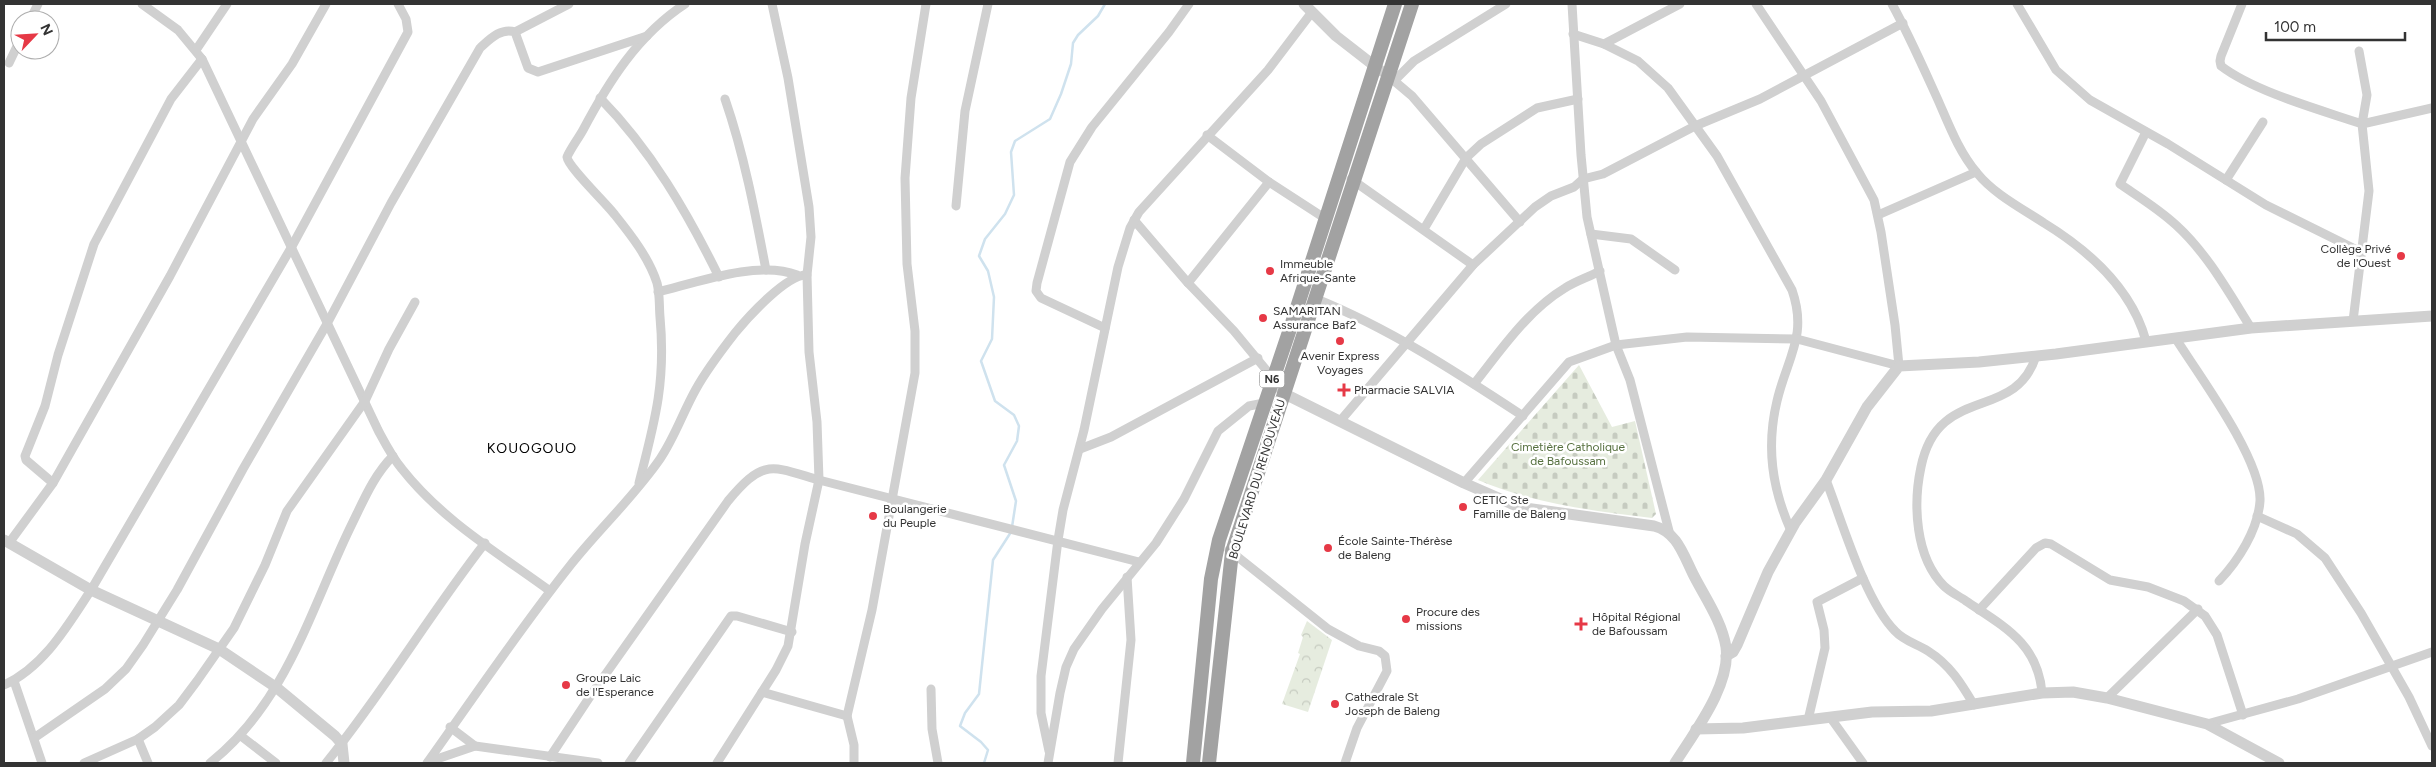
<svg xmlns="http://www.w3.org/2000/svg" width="2436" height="767" font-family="Figtree,sans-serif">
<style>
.cemetery{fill:url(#cemetery-stones)}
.park{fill:url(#park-crowns)}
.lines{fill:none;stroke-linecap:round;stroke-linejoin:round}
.stream{stroke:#cfe2ee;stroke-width:2.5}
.minor{stroke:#d0d0d0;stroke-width:9}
.tertiary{stroke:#d0d0d0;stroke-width:11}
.trunk{stroke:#a2a2a2;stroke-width:14}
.poi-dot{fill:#e63946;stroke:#fff;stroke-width:2}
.labels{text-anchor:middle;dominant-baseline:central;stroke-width:5;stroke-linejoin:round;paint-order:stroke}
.shield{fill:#fff;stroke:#707070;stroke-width:1}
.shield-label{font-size:11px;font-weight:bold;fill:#333}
.poi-label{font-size:12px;fill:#333;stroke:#fff;text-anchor:start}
.park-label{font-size:12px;fill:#56703f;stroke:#fff}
.street-label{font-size:12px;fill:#333;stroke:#fff}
.neighbourhood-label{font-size:14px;letter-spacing:1px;fill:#000;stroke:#fff}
</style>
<defs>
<pattern id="cemetery-stones" width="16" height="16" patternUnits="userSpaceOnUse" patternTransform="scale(1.25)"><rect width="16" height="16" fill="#e6ecdf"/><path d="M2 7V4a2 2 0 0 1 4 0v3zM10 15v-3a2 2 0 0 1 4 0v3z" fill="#c6cbc0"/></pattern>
<pattern id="park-crowns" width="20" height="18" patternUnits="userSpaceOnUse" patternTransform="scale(1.25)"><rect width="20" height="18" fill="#e6ecdf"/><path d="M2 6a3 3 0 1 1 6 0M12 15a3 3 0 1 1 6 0" fill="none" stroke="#c6cbc0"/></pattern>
</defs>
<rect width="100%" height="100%" fill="#fff"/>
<!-- cemetery -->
<path class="cemetery" d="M 1579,365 L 1612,427 L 1635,421 L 1656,514 L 1652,518 C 1593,511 1532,503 1478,480 Z"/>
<!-- park -->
<polygon class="park" points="1307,621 1332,640 1308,712 1282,704 1300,654 1298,653 1303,637 1301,635"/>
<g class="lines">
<!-- stream -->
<g class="stream">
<polyline points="1012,527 1016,501 1004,465 1017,441 1019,426 1014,415 995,401 981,361 992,339 994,297 988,271 979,256 985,239 1005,214 1014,195 1011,152 1015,141 1050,119 1061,94 1071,64 1073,43 1078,35 1098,16 1105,4"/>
<polyline points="984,763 988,750 981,742 960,726 965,713 979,694 993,560 1011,532"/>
</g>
<!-- minor -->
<g class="minor">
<path d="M 142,4 L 178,30 L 202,59 L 378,430 C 385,443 392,457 402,469 C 442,520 498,553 550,591"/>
<polyline points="1572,4 1581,155 1587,217 1616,345 1630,380 1669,531"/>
<path d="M 1892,4 C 1909,35 1923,67 1938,100 C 1949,125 1959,152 1977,173 C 1994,194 2021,208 2044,223 C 2088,250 2132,289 2146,341"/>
<polyline points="2017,4 2056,70 2090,100 2168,144 2266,205 2361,252"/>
<path d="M 2242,4 L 2221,56 L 2220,61 L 2221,66 C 2255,92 2321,110 2362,124 L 2369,191 L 2353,321"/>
<polyline points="30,20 38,4"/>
<polyline points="515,32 569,4"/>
<path d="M 1573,34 L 1604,44 L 1638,61 L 1668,88 L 1717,156 L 1792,290 C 1808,336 1787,358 1777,401 C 1766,447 1772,488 1791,531"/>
<polyline points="1604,44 1680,4"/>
<polyline points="196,50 227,4"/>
<polyline points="2359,51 2367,95 2362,124 2432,108"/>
<polyline points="9,63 20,40"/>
<polyline points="1386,74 1412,96 1520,222"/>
<polyline points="1395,80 1414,61 1506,4"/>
<path d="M 600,98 C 651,150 687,212 719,277"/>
<path d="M 725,99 C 744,154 755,212 766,270"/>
<path d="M 2146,132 L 2120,184 C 2139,197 2159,209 2176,225 C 2207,253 2229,293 2251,328"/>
<polyline points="1207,135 1269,182 1326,219"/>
<polyline points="1351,179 1473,265"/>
<polyline points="2226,180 2263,122"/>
<polyline points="956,206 965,111 988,4"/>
<polyline points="1878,215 1976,172"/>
<polyline points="1134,220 1188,283 1234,331 1272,377"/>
<polyline points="1424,229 1466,158 1481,144 1537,108 1578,99"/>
<polyline points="1591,234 1631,239 1675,270"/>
<polyline points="1188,283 1269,182"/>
<path d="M 658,292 C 698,282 759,260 797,275"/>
<path d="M 1314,298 C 1389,328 1456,372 1523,416"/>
<polyline points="1105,328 1041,298 1036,291 1037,283 1070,162 1092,127 1169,32 1189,4"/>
<path d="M 2176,339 C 2199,375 2262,460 2260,501 C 2258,530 2238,561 2219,581"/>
<path d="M 2036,356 C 2015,423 1938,383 1921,467 C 1913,504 1915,557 1944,586 C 1950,592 1959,596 1966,601 C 2003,626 2038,643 2042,693"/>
<path d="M 1474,384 C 1501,350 1527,311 1565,288 C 1576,281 1589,277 1600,271"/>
<polyline points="1341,420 1473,265 1535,207 1551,196 1574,187 1583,179 1603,174 1695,126 1760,99 1903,23"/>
<polyline points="1080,449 1111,437 1258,358"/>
<path d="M 1826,480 C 1842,521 1865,601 1895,631 C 1904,641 1917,644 1928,651 C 1950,665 1961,683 1974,705"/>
<polyline points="53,483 26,460 25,456 45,406 58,355 94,244 171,99 202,59"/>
<path d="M 639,483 C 655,421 666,382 660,317 C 659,306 660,294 657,283 C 649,258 631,235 615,215 C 606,203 568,167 567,157 C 571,148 578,139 583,130 C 609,81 638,35 685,4"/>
<polyline points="1464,483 1569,362 1616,345 1687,337 1797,339 1899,366 1895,325 1881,232 1874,200 1821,101 1756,4"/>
<polyline points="2257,516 2297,534 2325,558 2361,613 2409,697 2432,746"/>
<polyline points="9,543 53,483 170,276 253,119 292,64 326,4"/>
<polyline points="1229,550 1328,629 1359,646 1379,651 1385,656 1387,671 1357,728 1345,763"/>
<polyline points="1979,610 2036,548 2045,543 2051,544 2110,580 2148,587 2184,601 2205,616 2217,635 2243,715"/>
<polyline points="14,681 42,763"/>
<path d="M 4,685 C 44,667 68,625 91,590 L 291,248 L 408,32 L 406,19 L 398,4"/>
<polyline points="931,689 932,729 938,763"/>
<polyline points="762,692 847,716 872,610 915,373 915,331 907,264 905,178 911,98 926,4"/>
<polyline points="2107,698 2198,609"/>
<polyline points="847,716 854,745 854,763"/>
<polyline points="1830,717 1863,763"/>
<polyline points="1808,720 1825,648 1824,630 1817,602 1863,578"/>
<polyline points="2207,724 2298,699 2432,652"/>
<polyline points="450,727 475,746"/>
<polyline points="241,736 276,763"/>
<path d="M 34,738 L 105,689 L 126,669 L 143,645 L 177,590 L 243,469 L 328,322 L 391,203 L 480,48 C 489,40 501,27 515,32 L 528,68 L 538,72 L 647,36"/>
<polyline points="138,739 148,763"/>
<polyline points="1049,751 1041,713 1041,676 1058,540 1063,510 1084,430 1118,267 1130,228 1139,212 1268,70 1312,12"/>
<path d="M 550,757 L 593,692 L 728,501 C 764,458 771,466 819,480 L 1139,562"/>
<polyline points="428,762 475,746 598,763"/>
<polyline points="84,763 138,739 155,727 179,705 197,681 234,628 265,565 287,511 365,401 389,349 415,302"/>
<path d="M 210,763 C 286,703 310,611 350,528 C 363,502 373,476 393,456"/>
<path d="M 326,763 C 383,693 429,615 485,543"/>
<path d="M 427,763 C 474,697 519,630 569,567 C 598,530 633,498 660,459 C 675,437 683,412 696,389 C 707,369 721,351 735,333 C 748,317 787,274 807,275"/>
<polyline points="629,763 731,616 737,616 792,632"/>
<polyline points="717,763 776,670 788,646 805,544 819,480 817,422 809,352 807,275 811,237 809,207 788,78 772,4"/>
<polyline points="1048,763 1060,693 1066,667 1074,649 1102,609 1156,543 1184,499 1218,431 1249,406 1264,403 1268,404"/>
<polyline points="1118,763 1131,640 1127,577"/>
</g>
<!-- tertiary -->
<g class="tertiary">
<polyline points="1304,4 1336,36 1381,71"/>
<path d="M 1279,386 L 1283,393 L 1464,483 L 1519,507 L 1654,526 C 1677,532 1683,554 1693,574 C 1704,596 1722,621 1726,647 C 1731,685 1695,731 1675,763"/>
<polyline points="4,540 91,590 219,649 277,688 335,736 342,744 344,763"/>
<polyline points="1726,656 1733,652 1737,645 1768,572 1795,523 1826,480 1867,407 1899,366 1979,362 2056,354 2251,328 2432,316"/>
<polyline points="1696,729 1743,728 1872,712 1931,711 2042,693 2073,692 2107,698 2207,724 2279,763"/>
</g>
<!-- trunk -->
<g class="trunk">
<polyline points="1193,763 1211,579 1219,540 1293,320 1395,4"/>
<polyline points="1209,763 1232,552 1412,4"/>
</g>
</g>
<!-- markers -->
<g class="poi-dot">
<circle cx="2401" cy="256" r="5"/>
<circle cx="1270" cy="271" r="5"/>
<circle cx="1263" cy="318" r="5"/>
<circle cx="1340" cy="341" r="5"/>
<path d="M1341.5 382.5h5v5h5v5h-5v5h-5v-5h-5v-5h5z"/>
<circle cx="1463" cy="507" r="5"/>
<circle cx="873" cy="516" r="5"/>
<circle cx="1328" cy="548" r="5"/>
<circle cx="1406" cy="619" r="5"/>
<path d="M1578.5 616.5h5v5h5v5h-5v5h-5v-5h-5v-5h5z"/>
<circle cx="566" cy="685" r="5"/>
<circle cx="1335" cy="704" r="5"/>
</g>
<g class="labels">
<!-- shield labels -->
<rect class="shield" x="1259.5" y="370.5" width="25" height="17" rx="4"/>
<g class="shield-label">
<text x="1272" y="379">N6</text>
</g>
<!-- poi labels -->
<g class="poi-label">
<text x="2391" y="249" text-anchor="end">Collège Privé<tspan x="2391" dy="14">de l'Ouest</tspan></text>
<text x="1280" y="264">Immeuble<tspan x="1280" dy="14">Afrique-Sante</tspan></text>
<text x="1273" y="311">SAMARITAN<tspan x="1273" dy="14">Assurance Baf2</tspan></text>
<text x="1340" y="356" text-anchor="middle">Avenir Express<tspan x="1340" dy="14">Voyages</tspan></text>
<text x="1354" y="390">Pharmacie SALVIA</text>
<text x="1473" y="500">CETIC Ste<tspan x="1473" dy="14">Famille de Baleng</tspan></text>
<text x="883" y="509">Boulangerie<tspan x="883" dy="14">du Peuple</tspan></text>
<text x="1338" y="541">École Sainte-Thérèse<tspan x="1338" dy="14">de Baleng</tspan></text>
<text x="1416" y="612">Procure des<tspan x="1416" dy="14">missions</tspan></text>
<text x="1592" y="617">Hôpital Régional<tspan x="1592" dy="14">de Bafoussam</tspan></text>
<text x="576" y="678">Groupe Laic<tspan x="576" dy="14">de l'Esperance</tspan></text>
<text x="1345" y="697">Cathedrale St<tspan x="1345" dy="14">Joseph de Baleng</tspan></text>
</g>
<!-- park labels -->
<g class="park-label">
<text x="1568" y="447">Cimetière Catholique<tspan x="1568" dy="14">de Bafoussam</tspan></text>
</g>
<!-- street labels -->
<g class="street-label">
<text transform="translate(1257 479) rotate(-73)">BOULEVARD DU RENOUVEAU</text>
</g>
<!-- neighbourhood labels -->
<g class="neighbourhood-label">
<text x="532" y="448">KOUOGOUO</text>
</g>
</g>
<!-- border -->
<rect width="2436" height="767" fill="none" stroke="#333333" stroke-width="10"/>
<!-- north arrow -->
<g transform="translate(35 35) rotate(65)"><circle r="24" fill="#ffffff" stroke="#adadad"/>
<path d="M0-4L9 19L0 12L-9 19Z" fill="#e63946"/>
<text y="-8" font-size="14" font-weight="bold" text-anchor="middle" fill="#333333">N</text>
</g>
<!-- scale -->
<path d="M2266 32v8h139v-8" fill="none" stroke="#333333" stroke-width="2.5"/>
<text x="2274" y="32" font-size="15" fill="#333333" stroke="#ffffff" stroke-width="4" paint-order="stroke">100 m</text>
</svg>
